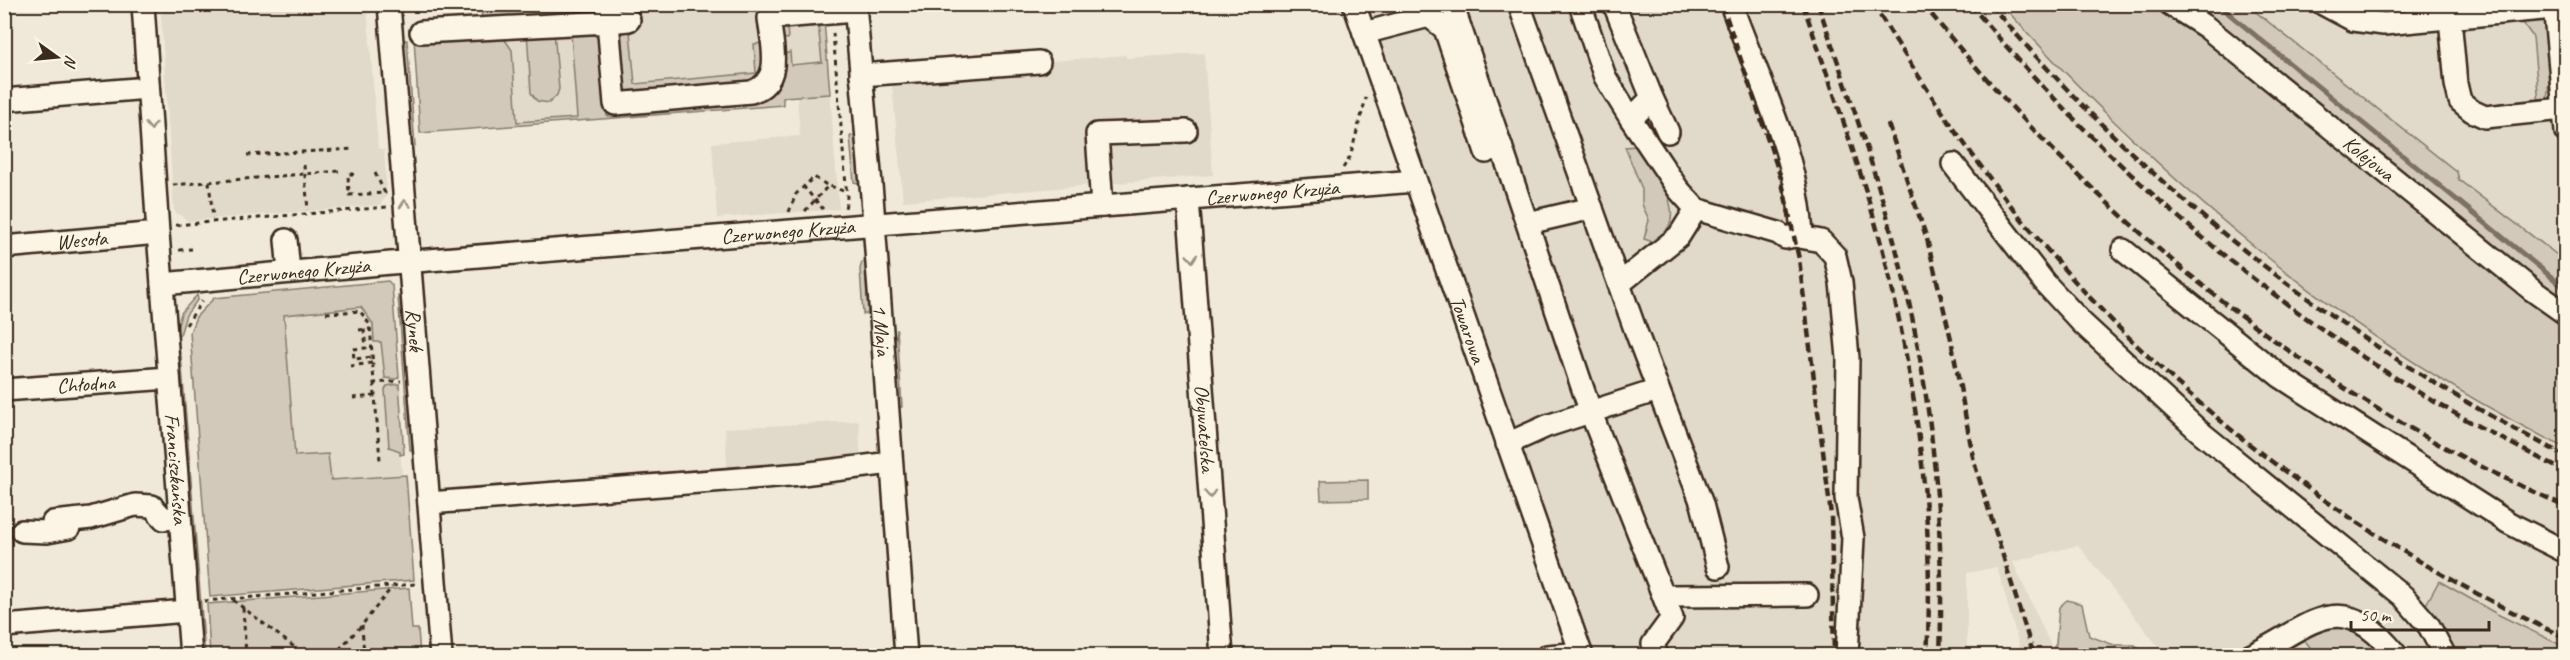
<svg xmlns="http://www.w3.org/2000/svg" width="2570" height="660" font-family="Caveat,sans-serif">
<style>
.built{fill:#e1d9c9}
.green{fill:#d2c9ba;stroke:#867a6c;stroke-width:1.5}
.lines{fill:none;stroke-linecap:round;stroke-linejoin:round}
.stream{stroke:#7e7163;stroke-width:5}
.minor-casing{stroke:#3b2a1e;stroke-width:26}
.path{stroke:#3b2a1e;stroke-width:3;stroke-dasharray:4.5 4.5;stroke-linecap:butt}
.minor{stroke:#fcf5e5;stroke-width:21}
.rail{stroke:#3b2a1e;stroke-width:4.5;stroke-dasharray:9 4.5;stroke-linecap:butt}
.oneway{stroke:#9c9082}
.labels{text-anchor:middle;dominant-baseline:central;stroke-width:5;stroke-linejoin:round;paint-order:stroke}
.street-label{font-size:21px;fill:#3b2a1e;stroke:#fcf5e5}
</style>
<rect width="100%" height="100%" fill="#f0e9d9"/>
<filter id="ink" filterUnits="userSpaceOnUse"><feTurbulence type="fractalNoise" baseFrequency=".0167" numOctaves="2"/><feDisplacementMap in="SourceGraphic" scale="12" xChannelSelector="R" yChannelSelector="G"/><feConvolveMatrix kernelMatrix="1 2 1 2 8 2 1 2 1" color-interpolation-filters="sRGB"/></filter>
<g filter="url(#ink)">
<!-- built -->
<g class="built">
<polygon points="168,5 367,5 378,148 384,150 387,195 380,205 188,221 174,211 161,14"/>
<polygon points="481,5 823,5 839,209 717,218 712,143 800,136 797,96 783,97 783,105 422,133 413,25 482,19"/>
<polygon points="1356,5 2002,5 2123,133 2228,225 2337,311 2436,376 2565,448 2565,655 2165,655 2078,545 2013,562 2055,655 2022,655 1997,567 1967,573 1967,655 1584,655"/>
<polygon points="2247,5 2565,5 2565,261 2459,180 2457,172"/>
<polygon points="1204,53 1213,175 903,201 891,74 1126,55 1126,58"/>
<polygon points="387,283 402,475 202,491 190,332 196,317 204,307 214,298"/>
<polygon points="859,421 861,472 728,479 725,428"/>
</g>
<!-- green -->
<g class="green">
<polygon points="481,5 564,5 531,7 531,10 601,5 590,14 413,25 482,19"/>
<path d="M 2002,5 L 2189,5 L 2565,323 L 2565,448 C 2346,339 2166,186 2002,5 Z"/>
<polygon points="2206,5 2247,5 2457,172 2459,180 2565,261 2565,305 2223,32 2209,15"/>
<path d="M 2542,19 C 2555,41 2550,73 2547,99 L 2545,103 L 2539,104 L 2533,37 L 2523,23 L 2524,20 Z"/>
<polygon points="824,20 830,94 783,97 783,105 420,133 414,38 503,37 512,50 517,122 577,118 571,33 591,33 599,39 607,116 637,114 637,109 751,98 785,54 790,52 791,65 822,62 818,23 787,26 788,39 781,38 777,28"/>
<polygon points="527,31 554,31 559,89 557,95 549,103 537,101 531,93"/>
<polygon points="620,31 630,32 635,84 756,73 754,44 766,43 760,83 631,94 624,88 619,33"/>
<polygon points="401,40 407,40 415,146 409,146"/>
<polygon points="850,136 855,136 859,183 854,182"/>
<path d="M 1637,146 C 1655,173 1695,219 1653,242 L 1644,239 L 1649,220 L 1642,204 L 1642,189 L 1625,147 Z"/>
<polygon points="865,261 868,314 863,314 860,269 862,262"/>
<polygon points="388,281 392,285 399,377 396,379 385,378 381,342 374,342 373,324 361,307 284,315 295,456 328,454 331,480 406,475 414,580 210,597 190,332 196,317 214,298"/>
<polygon points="197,295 198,299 186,315 180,335 175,337 181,313"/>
<polygon points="398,296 404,296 416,449 410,450"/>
<polygon points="897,329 902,407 897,408 894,352"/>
<polygon points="176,352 181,355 205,655 200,655"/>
<polygon points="399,384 404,454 400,455 400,451 389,447 385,390 387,386"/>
<polygon points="1368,480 1368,499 1321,500 1320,481"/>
<polygon points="2439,581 2497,614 2565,647 2565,655 2449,655 2423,610"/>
<polygon points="409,588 412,629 418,629 420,655 210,655 207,604"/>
<polygon points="2067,600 2082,604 2089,636 2114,645 2135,645 2145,655 2055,655 2052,650 2056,644 2059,607"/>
<polygon points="2338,620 2392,655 2316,655 2300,634"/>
</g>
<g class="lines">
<!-- stream -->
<polyline class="stream" points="2217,4 2566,289"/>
<!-- minor casing -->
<g class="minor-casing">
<g id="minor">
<path id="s1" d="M 143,4 L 158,233 L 191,656"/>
<path id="s2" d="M 389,4 L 441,656"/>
<polyline points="608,4 608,22 629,20"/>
<path id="s3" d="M 855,4 L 872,196 L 906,656"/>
<path id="s4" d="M 1354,4 L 1582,656"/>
<polyline points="1426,4 1429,16 1445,29 1486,152 1501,146 1591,413 1672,618 1653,644 1657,656"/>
<polyline points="1452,4 1501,146"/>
<polyline points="1519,4 1635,329 1702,504 1718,567"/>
<polyline points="1580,4 1605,77 1631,119 1652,98 1614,4"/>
<path d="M 1731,4 C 1758,81 1799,155 1802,237"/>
<path id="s5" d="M 2170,4 L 2206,27 L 2532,290 L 2566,314"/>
<polyline points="2323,4 2353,20 2384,24 2554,8"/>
<polyline points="2554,4 2566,132"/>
<polyline points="2450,18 2456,84 2460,101 2472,111 2485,117 2563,109"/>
<path d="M 421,32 L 608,22 L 615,104 L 751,92 C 784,82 772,45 769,18 L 855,11"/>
<polyline points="1364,33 1429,16"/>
<polyline points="861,75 1039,62"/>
<polyline points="1652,98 1668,132"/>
<polyline points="4,100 148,88"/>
<polyline points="1953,164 2044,282 2082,323 2199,431 2403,596 2429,626 2445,656"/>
<path id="s6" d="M 1188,199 L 1222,656"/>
<polyline points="1102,206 1097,134 1186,131"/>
<polyline points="1696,209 1778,233 1785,238 1795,236 1821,241 1835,256 1841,282 1848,358 1846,498 1853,538 1847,656"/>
<polyline points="1528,223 1592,208"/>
<polyline points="286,240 289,272"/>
<path id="s7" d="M 4,247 L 158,233"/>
<polyline points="2123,250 2281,377 2509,523 2566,552"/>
<path id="s8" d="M 162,284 L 391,263 L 1415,181"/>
<polyline points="1619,284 1679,236 1696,209 1678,189 1631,119"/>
<path id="s9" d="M 4,390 L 169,378"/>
<polyline points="1507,444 1547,426 1658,390"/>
<polyline points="429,503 802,474 891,463"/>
<polyline points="53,522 91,518 135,505 152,506 164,519 180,517"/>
<polyline points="22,531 47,532 69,528"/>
<polyline points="1664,596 1807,595"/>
<polyline points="4,626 187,611"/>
<polyline points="1547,656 1581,653"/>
<path d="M 2250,656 C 2312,626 2340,584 2397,656"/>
</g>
</g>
<!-- path -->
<g class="path">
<polyline points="833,33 847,197 845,209"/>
<polyline points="247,155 353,149"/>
<polyline points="304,165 308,210"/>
<polyline points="1343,168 1350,157 1366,98"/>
<polyline points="354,174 348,174 349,195 385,193 375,173"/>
<polyline points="209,182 213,218"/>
<polyline points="173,185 339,171"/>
<polyline points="803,186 823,209"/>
<polyline points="805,211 828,186"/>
<polyline points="789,212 796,194 814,177 825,184 846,192"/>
<polyline points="176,225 388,207"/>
<polyline points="179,250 192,249"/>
<polyline points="326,313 360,311 370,325 374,383 401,381"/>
<polyline points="186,325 202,301"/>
<polyline points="364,329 366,348 353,349 354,359 372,357"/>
<polyline points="359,330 370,329"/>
<polyline points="350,366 372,363"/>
<polyline points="374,383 380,460"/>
<polyline points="353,398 375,396"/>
<polyline points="233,600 306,656"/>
<polyline points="204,601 416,584"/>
<polyline points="243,608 246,656"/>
<polyline points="362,625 364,656"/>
<polyline points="333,656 362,625 392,587"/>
</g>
<!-- minor -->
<use href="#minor" class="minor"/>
<!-- rail -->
<g class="rail">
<polyline points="1722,4 1781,178 1799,259 1831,515 1834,656"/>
<path d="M 1803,4 C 1831,87 1862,170 1884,255 C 1917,386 1935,521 1927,656"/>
<path d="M 1818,4 C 1848,92 1879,179 1901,268 C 1932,395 1945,526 1940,656"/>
<path d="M 1873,4 C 1921,82 1971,158 2029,228 C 2173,404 2360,543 2566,638"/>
<path d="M 1923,4 C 2096,218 2311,397 2566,506"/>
<path d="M 1970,4 C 2100,160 2255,295 2430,399 C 2474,425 2520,448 2566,472"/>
<path d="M 1990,4 C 2150,193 2345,344 2566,456"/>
<polyline points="1888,124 1927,239 1951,339 1974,462 2034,656"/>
</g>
</g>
<!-- one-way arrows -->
<defs><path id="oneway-chevron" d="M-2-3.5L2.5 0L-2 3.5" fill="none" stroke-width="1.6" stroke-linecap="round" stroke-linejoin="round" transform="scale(1.5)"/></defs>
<g class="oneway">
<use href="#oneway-chevron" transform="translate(151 126) rotate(86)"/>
<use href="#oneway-chevron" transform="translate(405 204) rotate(-94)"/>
<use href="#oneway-chevron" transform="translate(1192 258) rotate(86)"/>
<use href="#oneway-chevron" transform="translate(1210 494) rotate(86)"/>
</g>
</g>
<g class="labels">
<!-- street labels -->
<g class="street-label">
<text stroke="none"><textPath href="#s5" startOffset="252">Kolejowa</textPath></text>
<text stroke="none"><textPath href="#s8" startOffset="1114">Czerwonego Krzyża</textPath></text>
<text stroke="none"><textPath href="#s8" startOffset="628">Czerwonego Krzyża</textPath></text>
<text stroke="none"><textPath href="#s7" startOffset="78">Wesoła</textPath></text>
<text stroke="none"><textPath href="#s8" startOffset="142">Czerwonego Krzyża</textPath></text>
<text stroke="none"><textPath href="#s2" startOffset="327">Rynek</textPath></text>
<text stroke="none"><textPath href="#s3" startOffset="327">1 Maja</textPath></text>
<text stroke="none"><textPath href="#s4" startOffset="345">Towarowa</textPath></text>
<text stroke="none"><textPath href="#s9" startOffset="82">Chłodna</textPath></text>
<text stroke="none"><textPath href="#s6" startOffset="230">Obywatelska</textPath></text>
<text stroke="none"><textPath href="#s1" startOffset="466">Franciszkańska</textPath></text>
</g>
</g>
<!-- margin -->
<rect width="2570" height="660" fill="none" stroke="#fcf5e5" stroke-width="24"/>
<rect x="12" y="12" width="2546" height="636" fill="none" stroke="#3b2a1e" stroke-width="2" filter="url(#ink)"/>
<!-- north arrow -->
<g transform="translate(57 57) rotate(105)" stroke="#fcf5e5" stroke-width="4.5" paint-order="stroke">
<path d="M0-4.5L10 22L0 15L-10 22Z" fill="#3b2a1e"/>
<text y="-9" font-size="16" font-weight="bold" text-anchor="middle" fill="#3b2a1e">N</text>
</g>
<!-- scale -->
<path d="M2351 621v9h138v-9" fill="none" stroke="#3b2a1e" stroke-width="3"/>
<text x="2360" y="621" font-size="18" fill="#3b2a1e" stroke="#fcf5e5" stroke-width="4.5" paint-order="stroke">50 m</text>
</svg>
